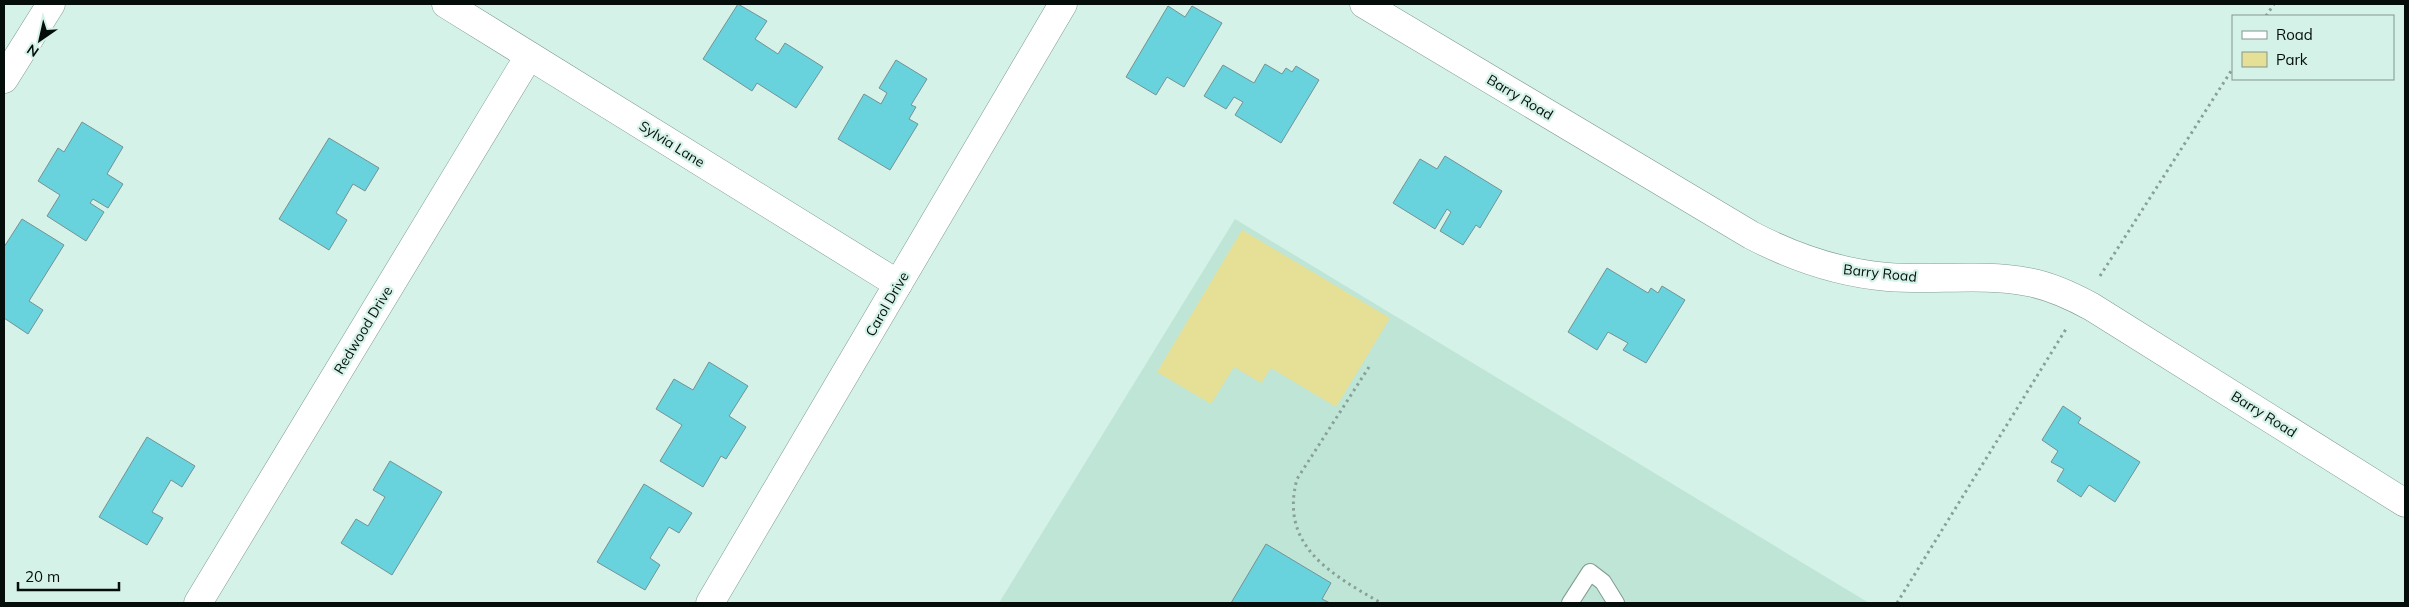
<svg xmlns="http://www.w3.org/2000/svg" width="2409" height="607" font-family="Mulish,sans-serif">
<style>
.built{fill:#bfe5d7}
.green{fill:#e5e095}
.building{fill:#68d3dd;stroke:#749295}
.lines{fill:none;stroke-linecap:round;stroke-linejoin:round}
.lane-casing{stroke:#819c92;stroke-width:18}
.street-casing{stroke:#819c92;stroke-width:29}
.path{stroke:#89a098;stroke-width:3;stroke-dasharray:2.5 4;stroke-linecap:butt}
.lane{stroke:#fff;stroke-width:16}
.street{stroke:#fff;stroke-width:28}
.labels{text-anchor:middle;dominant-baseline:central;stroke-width:4.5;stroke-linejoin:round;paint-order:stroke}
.street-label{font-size:14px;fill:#050e0b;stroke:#d4f2e7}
</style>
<rect width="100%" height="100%" fill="#d4f2e7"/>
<!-- built -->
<polygon class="built" points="1235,219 1869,603 999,603"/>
<!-- green -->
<polygon class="green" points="1242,230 1390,318 1336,407 1271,368 1261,383 1234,367 1211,404 1157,372"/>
<!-- building -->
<g class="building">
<polygon points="738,4 767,21 755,39 778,54 785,43 823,67 796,108 757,83 752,91 703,59"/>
<polygon points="1168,6 1185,17 1192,6 1222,23 1184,87 1167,77 1156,95 1126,77"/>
<polygon points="896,60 927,79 911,105 916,107 909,119 918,124 890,170 838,139 864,94 881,104 887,93 879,88"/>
<polygon points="1265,64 1282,74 1286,68 1292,72 1296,66 1319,80 1281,143 1235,115 1243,102 1234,97 1226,109 1204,96 1223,65 1254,83"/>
<polygon points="82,122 123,147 107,174 123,184 108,208 93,199 90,203 104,212 86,241 47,216 60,195 38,181 58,148 64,152"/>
<polygon points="329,138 379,168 365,191 353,184 336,213 347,220 329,250 279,219"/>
<polygon points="1445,156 1502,191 1480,228 1476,225 1463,245 1440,231 1451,212 1447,209 1435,229 1393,203 1420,159 1437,169"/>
<polygon points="22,219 64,245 29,301 43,310 28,334 4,318 4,247"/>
<polygon points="1607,268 1648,293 1651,288 1658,293 1662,286 1685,300 1646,363 1623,350 1628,343 1608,332 1597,350 1568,332"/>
<polygon points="709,362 748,386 729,416 746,427 726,459 721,456 703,487 660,461 682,425 656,409 674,379 693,390"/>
<polygon points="2063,406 2081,418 2078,423 2140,462 2115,502 2089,485 2081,497 2057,481 2064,469 2051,462 2058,451 2042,440"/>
<polygon points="147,437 195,466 182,487 171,480 152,512 163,518 147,545 99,517"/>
<polygon points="390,461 442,492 392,575 341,543 356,519 368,526 385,497 373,490"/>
<polygon points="644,484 692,513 679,533 669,527 650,558 660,565 645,590 597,562"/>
<polygon points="1266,544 1331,583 1322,599 1330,603 1231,603"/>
</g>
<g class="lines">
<!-- lane casing -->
<g class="lane-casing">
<polyline id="lane" points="1570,603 1590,572 1603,582 1616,603"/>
</g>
<!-- street casing -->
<g class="street-casing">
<g id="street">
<polyline points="446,4 898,284"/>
<path d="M 1364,4 L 1751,235 C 1795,258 1839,273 1888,277 C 1934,281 1982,273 2028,282 C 2051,286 2072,296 2092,307 L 2405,503"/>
<polyline points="4,79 51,4"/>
<polyline points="198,603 529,56"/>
<polyline points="710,603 1063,4"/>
</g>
</g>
<!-- path -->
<g class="path">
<polyline points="2266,16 2274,4"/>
<polyline points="2100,276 2233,68"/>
<path d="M 1369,367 L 1297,479 C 1279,546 1331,574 1381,603"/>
<polyline points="1897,603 2066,329"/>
</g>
<!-- lane -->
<use href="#lane" class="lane"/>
<!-- street -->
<use href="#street" class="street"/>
</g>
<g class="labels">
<!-- street labels -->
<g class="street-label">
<text transform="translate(1520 97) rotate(31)">Barry Road</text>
<text transform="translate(672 144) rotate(32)">Sylvia Lane</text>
<text transform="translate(1880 273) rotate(6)">Barry Road</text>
<text transform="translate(887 304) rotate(-60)">Carol Drive</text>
<text transform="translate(363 330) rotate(-59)">Redwood Drive</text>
<text transform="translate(2264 414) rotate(32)">Barry Road</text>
</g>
</g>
<!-- border -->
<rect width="2409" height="607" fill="none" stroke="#050e0b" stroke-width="10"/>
<!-- legend -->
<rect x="2232" y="15" width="162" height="65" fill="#d4f2e7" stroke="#81978f"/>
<rect x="2242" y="31" width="25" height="8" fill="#ffffff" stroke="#81978f"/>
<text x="2276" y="40" font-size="15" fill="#050e0b">Road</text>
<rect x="2242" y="52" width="25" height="15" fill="#e5e095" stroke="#81978f"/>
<text x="2276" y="65" font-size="15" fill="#050e0b">Park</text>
<!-- north arrow -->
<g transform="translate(40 40) rotate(214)" stroke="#d4f2e7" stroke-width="4" paint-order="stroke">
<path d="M0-4L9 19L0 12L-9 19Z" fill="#050e0b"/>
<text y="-8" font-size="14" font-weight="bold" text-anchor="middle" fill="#050e0b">N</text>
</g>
<!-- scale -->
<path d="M18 582v8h101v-8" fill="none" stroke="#050e0b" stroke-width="2.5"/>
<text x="25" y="582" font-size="15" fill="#050e0b" stroke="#d4f2e7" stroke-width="4" paint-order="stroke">20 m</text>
</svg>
